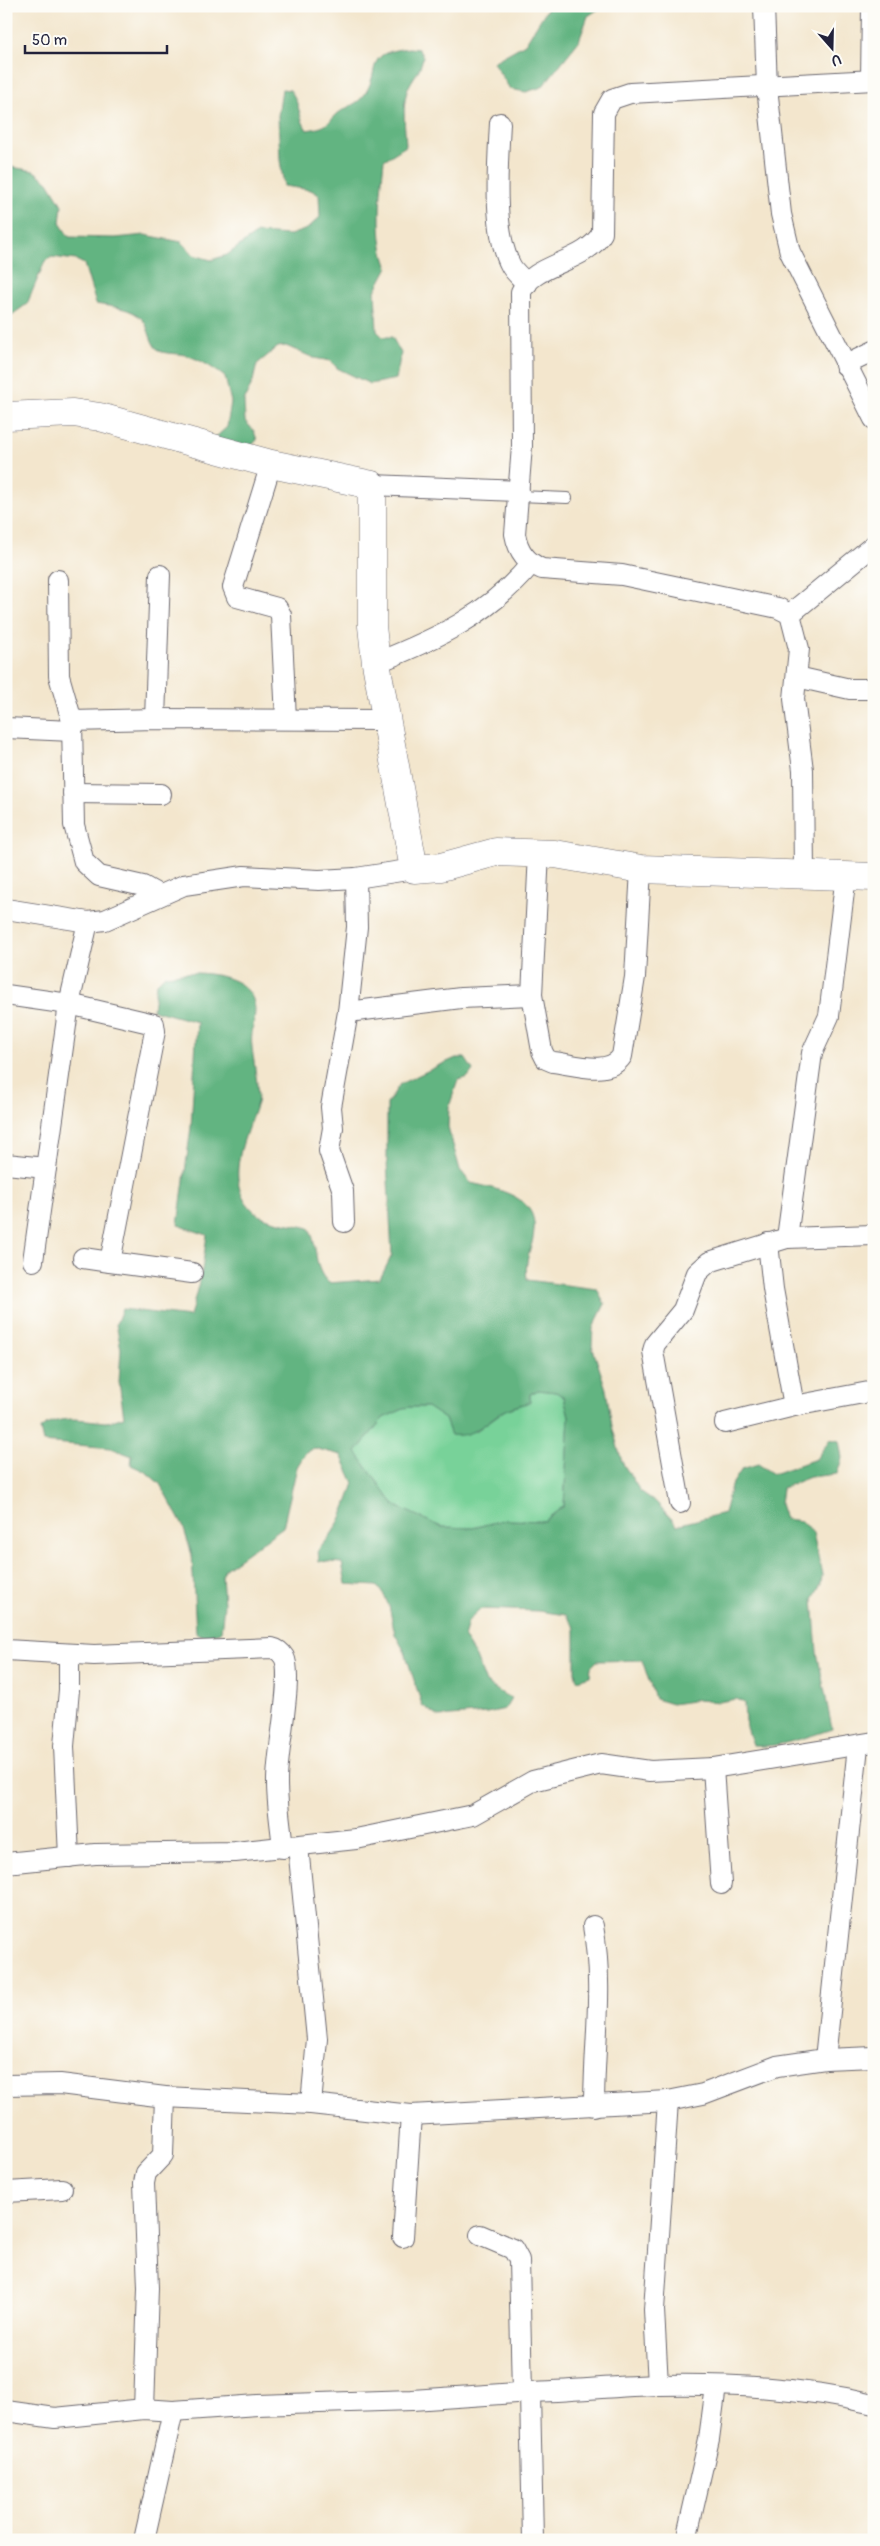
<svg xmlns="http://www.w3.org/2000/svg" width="880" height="2546" font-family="Pangolin,sans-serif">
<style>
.green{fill:#78d299;stroke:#4d7a6a}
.forest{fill:#62b481;stroke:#426b5e;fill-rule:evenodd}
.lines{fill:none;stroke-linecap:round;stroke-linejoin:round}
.lane-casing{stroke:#6b676e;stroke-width:12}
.street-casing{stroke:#6b676e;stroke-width:22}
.secondary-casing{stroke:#6b676e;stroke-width:29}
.lane{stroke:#fff;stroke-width:10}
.street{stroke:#fff;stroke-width:20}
.secondary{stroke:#fff;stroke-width:28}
</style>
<rect width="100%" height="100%" fill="#fdfcf7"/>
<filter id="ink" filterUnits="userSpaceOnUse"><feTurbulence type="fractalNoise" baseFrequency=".02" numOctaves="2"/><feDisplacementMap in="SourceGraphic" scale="10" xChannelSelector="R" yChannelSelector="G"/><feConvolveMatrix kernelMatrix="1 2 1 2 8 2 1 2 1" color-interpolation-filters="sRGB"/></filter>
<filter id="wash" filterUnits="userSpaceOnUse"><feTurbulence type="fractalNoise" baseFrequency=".0096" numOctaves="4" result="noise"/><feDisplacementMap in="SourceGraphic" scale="20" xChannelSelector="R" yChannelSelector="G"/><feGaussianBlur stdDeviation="1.12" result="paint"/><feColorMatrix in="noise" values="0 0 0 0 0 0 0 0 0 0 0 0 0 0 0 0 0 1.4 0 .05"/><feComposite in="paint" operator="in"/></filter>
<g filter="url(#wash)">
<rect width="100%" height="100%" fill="#f3e6cd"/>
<!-- green -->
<polygon class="green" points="538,1390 556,1392 564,1397 569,1416 564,1506 544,1521 503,1520 473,1528 441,1527 394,1505 356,1452 383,1418 408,1407 427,1407 445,1419 451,1435 476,1431 505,1410 530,1402 530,1394"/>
<!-- forest -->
<g class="forest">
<polygon points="549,6 603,6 588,16 579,41 542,87 526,92 510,89 493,62 525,44"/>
<path d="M 409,48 L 418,49 L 423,56 C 421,72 412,77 407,91 C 402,107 405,128 406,146 L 384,160 C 381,190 375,240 388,267 L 375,291 L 377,331 L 383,337 L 392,337 L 401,353 L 396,379 L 370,384 L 337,368 L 331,361 L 314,358 L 286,346 L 278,347 L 257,364 L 253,381 L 244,401 L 245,421 L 254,431 L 257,440 C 249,450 224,466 211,463 C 206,462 201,458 196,455 L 227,427 L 231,402 L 225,377 C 213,368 200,359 185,355 C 177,353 169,354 162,352 C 150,348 150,328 143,320 C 132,307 111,307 96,304 L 84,264 L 76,260 L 52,257 L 45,261 L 27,304 L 6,319 L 6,166 L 34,171 L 48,182 L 62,205 L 60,223 L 69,237 L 115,238 L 145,235 L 182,242 L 194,255 L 211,260 L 227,255 L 257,233 L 290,235 L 307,229 L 320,217 L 319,195 L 311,190 L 284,186 L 280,160 L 278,116 L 282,89 L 290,90 C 300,102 298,117 307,130 C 312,129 321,128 325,125 C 330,122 333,118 337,114 C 347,106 357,105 365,94 C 382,67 363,53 409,48 Z"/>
<path d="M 181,973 C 207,972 253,975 255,1009 C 255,1022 250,1034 252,1047 C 253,1058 260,1094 257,1103 C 246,1137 221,1182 255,1212 C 266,1222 295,1224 309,1228 C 319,1247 312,1268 329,1283 L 380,1279 L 392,1255 L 387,1161 L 387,1104 L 400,1084 L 440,1065 L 456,1058 L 465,1058 L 473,1070 L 468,1077 L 458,1080 L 449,1107 L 448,1127 L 460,1170 L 471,1183 C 497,1189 538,1196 534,1231 C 532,1252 524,1257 527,1280 L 597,1289 L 605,1304 L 593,1328 L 592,1346 L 606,1389 L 612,1426 L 622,1462 L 640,1491 L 656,1502 L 677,1525 L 724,1513 L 731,1486 L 742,1469 L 758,1464 L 773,1474 L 816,1459 L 830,1439 L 839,1441 L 842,1458 L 837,1474 L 810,1477 L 782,1488 L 780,1504 L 785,1519 L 802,1521 L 813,1533 L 822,1575 L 821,1584 L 813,1599 L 817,1652 L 832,1729 C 807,1737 778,1748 753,1746 L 745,1721 L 744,1703 L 736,1699 L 718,1702 L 699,1700 L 672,1704 L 655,1699 L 642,1660 L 597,1661 L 591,1667 L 590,1676 L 577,1680 L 575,1672 L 575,1628 L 566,1615 L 538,1611 L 481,1609 L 468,1621 L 464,1638 L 476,1657 L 486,1683 L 511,1699 L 505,1709 L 487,1713 L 439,1717 L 422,1705 L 405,1652 L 395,1634 L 389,1606 L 382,1591 L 376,1586 L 346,1584 L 342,1563 L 319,1561 L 318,1550 C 338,1530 345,1510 354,1483 L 341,1455 L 314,1448 L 306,1452 L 297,1467 L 283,1527 L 225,1569 L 222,1576 L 224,1604 L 221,1632 L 204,1636 L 196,1633 L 192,1555 L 183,1526 L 160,1484 L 146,1472 L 131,1465 L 132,1456 L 111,1448 L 43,1442 L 40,1429 C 60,1414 82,1420 105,1422 C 111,1422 119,1418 124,1417 L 119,1382 L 121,1349 L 116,1324 L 122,1309 L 190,1317 L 202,1270 L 207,1235 L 178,1225 L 191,1127 L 197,1022 L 153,1010 L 156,984 L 165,975 ZM 538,1390 L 556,1392 L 564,1397 L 569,1416 L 564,1506 L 544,1521 L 503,1520 L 473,1528 L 441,1527 L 394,1505 L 356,1452 L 383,1418 L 408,1407 L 427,1407 L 445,1419 L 451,1435 C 473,1438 486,1422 503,1411 C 511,1407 521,1405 530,1402 L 530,1394 Z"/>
</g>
</g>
<g filter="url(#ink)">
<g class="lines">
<!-- lane casing -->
<g class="lane-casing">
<polyline id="lane" points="519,496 567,498"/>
</g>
<!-- street casing -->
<g class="street-casing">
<g id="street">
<polyline points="764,6 767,87 781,214 790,252 874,419"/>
<polyline points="871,80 872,6"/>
<path d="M 500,123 C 498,162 492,232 511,266 C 515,273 522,278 527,284"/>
<polyline points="845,365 874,351"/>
<polyline points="271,464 233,587 237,597 277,608 281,615 286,719"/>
<polyline points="372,485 519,491"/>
<polyline points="58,580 59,676 72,721 74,825 84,862 99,876 143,886 159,895"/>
<polyline points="790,614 874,545"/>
<path d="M 376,663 C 438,638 487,616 531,564"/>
<polyline points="797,677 850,689 874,689"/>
<polyline points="155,719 160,575"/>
<polyline points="72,721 155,719 387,720"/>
<polyline points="6,728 72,731"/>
<polyline points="73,793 161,794"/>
<path d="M 539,853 L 532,995 L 542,1051 L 546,1059 L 553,1062 C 573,1064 609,1077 622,1056 L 635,977 L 641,869"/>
<path d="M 804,874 L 803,770 L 794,699 L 799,649 L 790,614 L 778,608 L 622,575 L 542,569 C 526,562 518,551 515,534 L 522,446 L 521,292 C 533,263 586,263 602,233 L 604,113 L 612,99 L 630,93 L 874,80"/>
<polyline points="356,878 357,927 348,1012 461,998 532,995"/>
<polyline points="6,909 88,922"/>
<polyline points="6,995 69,1004 154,1024 155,1031 110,1262 192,1273"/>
<polyline points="6,1164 46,1168"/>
<polyline points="344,1222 343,1191 329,1151 333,1128 331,1107 348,1012"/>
<polyline points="787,1238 812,1053 829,1016 846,875"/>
<polyline points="768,1243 773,1289 794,1406"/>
<polyline points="83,1258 110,1262"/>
<polyline points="33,1261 69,1004 88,922 105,920 184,885 244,876 319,880 356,878 414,869"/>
<polyline points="725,1423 794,1406 874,1391"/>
<polyline points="680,1503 653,1351 655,1344 683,1310 697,1273 709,1262 787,1238 873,1235"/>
<path d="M 6,1650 L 94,1655 L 272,1648 C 277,1649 281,1652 284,1657 C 294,1676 276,1755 277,1783 C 277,1804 281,1827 283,1848"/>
<polyline points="713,1768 721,1884"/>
<polyline points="298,1846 317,2039 311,2104"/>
<polyline points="69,1857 64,1746 69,1690 69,1654"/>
<polyline points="6,1863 95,1854 235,1852 356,1839 473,1815 533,1781 601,1764 650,1771 713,1768 874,1742"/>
<path d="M 593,1926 C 604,1986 594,2046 594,2106"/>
<polyline points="825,2059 858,1746"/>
<polyline points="6,2085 60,2084 165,2097 311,2104 411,2115 668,2101 703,2094 777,2066 825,2059 874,2057"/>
<polyline points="6,2192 62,2189"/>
<polyline points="480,2235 513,2249 519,2260 522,2393"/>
<polyline points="403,2237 411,2115"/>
<polyline points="658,2385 654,2310 668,2101"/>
<path d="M 530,2392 C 573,2391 616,2386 659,2385 C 731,2384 803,2387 874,2404"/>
<polyline points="144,2409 148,2288 144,2183 146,2173 163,2155 165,2097"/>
<polyline points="6,2411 55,2418 144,2409 173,2411 257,2405 412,2400 530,2392 533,2540"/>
<polyline points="688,2531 709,2439 716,2386"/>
<polyline points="144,2540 173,2411"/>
</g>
</g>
<!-- secondary casing -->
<g class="secondary-casing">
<polyline id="secondary" points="6,416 73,413 100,417 271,464 372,485 372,626 376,663 414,869 441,867 496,852 555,854 641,869 874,877"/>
</g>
<!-- lane -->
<use href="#lane" class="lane"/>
<!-- street -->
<use href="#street" class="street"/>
<!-- secondary -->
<use href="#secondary" class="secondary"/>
</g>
</g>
<!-- margin -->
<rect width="880" height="2546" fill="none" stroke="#fdfcf7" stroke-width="25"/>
<!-- north arrow -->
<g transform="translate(832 48) rotate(160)" stroke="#fdfcf7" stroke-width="4" paint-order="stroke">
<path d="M0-4L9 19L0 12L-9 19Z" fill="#22223b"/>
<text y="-8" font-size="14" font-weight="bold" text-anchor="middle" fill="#22223b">U</text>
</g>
<!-- scale -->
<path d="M25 45v8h142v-8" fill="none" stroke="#22223b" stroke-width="2.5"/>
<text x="32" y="45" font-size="15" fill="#22223b" stroke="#fdfcf7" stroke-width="4" paint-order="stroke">50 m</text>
</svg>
